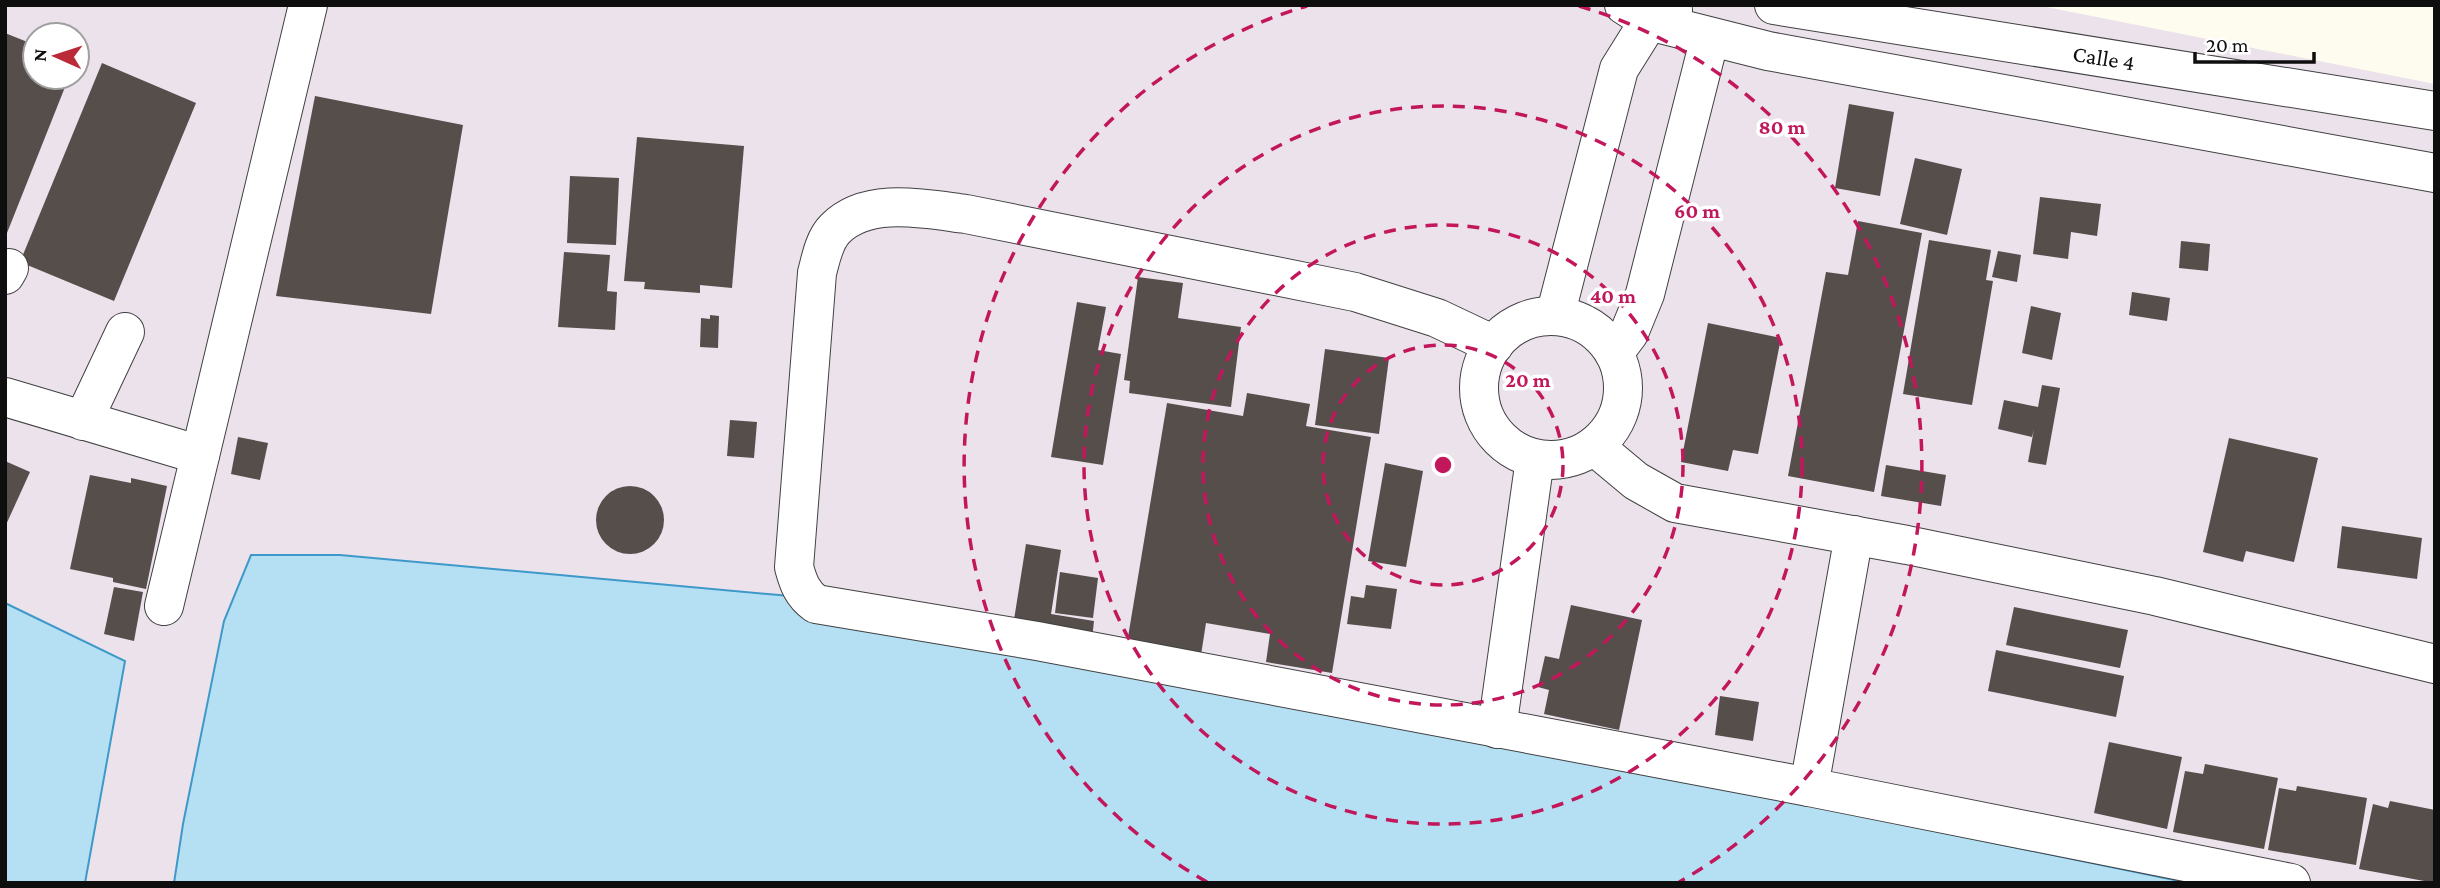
<svg xmlns="http://www.w3.org/2000/svg" width="2440" height="888" font-family="'Crimson Pro',serif">
<style>
.industrial{fill:#ebe2ec;fill-rule:evenodd}
.water{fill:#b5e0f4;stroke:#3e99c9;stroke-width:2}
.building{fill:#564e4a}
.lines{fill:none;stroke-linecap:round;stroke-linejoin:round}
.minor-casing{stroke:#414141;stroke-width:40}
.minor{stroke:#fff;stroke-width:38}
.ring{fill:none;stroke:#c2185b;stroke-width:3.5;stroke-dasharray:12 9}
.labels{text-anchor:middle;dominant-baseline:central;stroke-width:7;stroke-linejoin:round;paint-order:stroke}
.street-label{font-size:23px;fill:#0e0e0e;stroke:#fff}
.centre{fill:#c2185b;stroke:#fff;stroke-width:3.5}
.ring-label{font-size:21px;text-anchor:middle;font-weight:bold;fill:#c2185b;stroke:#fff;stroke-width:7;stroke-linejoin:round;paint-order:stroke}
</style>
<rect width="100%" height="100%" fill="#fefbef"/>
<!-- industrial -->
<path class="industrial" d="M 5,5 L 2036,5 L 2435,84 L 2435,883 L 2189,883 L 790,596 L 340,555 L 251,556 L 224,621 L 183,824 L 174,883 L 85,883 L 125,661 L 5,603 ZM 35,35 L 77,35 L 77,77 L 35,77 Z"/>
<!-- water -->
<g class="water">
<polygon points="251,555 340,555 790,596 2189,883 174,883 183,824 224,621"/>
<polygon points="5,603 125,661 85,883 5,883"/>
</g>
<!-- building -->
<g class="building">
<polygon points="5,33 35,45 35,77 69,77 5,238"/>
<polygon points="102,63 196,103 114,301 20,262"/>
<polygon points="315,96 463,125 431,314 276,296"/>
<polygon points="1849,104 1894,112 1880,196 1835,188"/>
<polygon points="637,137 744,146 732,288 700,285 700,293 644,289 645,282 624,281"/>
<polygon points="1915,158 1962,169 1947,235 1900,224"/>
<polygon points="570,176 619,178 616,245 567,243"/>
<polygon points="2040,197 2101,204 2097,236 2071,232 2068,259 2033,254"/>
<polygon points="1858,221 1922,233 1874,492 1788,476 1826,272 1848,275"/>
<polygon points="1929,240 1991,250 1986,280 1993,281 1972,405 1903,394"/>
<polygon points="2181,241 2210,244 2208,271 2179,268"/>
<polygon points="1998,251 2021,255 2017,282 1992,277"/>
<polygon points="564,252 610,255 607,291 617,292 615,330 558,327"/>
<polygon points="1138,277 1183,283 1178,318 1241,327 1231,407 1129,393 1130,381 1124,380"/>
<polygon points="2132,292 2170,298 2167,321 2129,315"/>
<polygon points="1077,302 1106,307 1098,350 1121,354 1103,465 1051,457"/>
<polygon points="2031,306 2061,313 2052,360 2022,353"/>
<polygon points="710,315 719,316 718,348 700,347 701,318 710,319"/>
<polygon points="1708,323 1781,338 1758,454 1733,450 1728,471 1681,462"/>
<polygon points="1325,349 1389,358 1379,434 1315,425"/>
<polygon points="2042,385 2060,388 2046,465 2028,462 2034,429 2032,437 1998,429 2004,400 2038,407"/>
<polygon points="1247,393 1310,404 1306,426 1371,437 1332,673 1266,662 1270,634 1206,623 1201,655 1127,643 1167,403 1243,416"/>
<polygon points="730,420 757,422 754,458 727,456"/>
<polygon points="238,437 268,443 260,480 231,474"/>
<polygon points="2229,438 2318,458 2294,562 2246,551 2243,562 2203,552"/>
<polygon points="5,461 30,472 5,527"/>
<polygon points="1385,463 1423,471 1406,567 1368,561"/>
<polygon points="1886,465 1946,475 1941,506 1881,496"/>
<polygon points="90,475 131,483 131,478 167,486 146,589 113,582 113,578 70,569"/>
<circle cx="630" cy="520" r="34"/>
<polygon points="2342,526 2422,538 2417,579 2337,568"/>
<polygon points="1026,544 1061,550 1051,614 1094,621 1092,639 1013,626"/>
<polygon points="1060,572 1098,578 1093,618 1055,613"/>
<polygon points="1366,585 1397,589 1391,629 1347,624 1351,596 1364,598"/>
<polygon points="114,587 143,592 134,641 104,634"/>
<polygon points="1571,605 1642,620 1619,730 1544,714 1549,690 1538,687 1545,656 1559,659"/>
<polygon points="2014,607 2128,630 2120,668 2006,645"/>
<polygon points="1996,650 2124,676 2116,717 1988,691"/>
<polygon points="1720,696 1759,702 1753,741 1715,735"/>
<polygon points="2109,742 2182,757 2167,829 2094,813"/>
<polygon points="2205,764 2278,778 2264,849 2173,832 2185,771 2203,774"/>
<polygon points="2297,786 2367,798 2356,865 2268,850 2279,788 2296,791"/>
<polygon points="2390,801 2435,810 2435,883 2359,869 2373,804 2388,808"/>
</g>
<g class="lines">
<!-- minor casing -->
<g class="minor-casing">
<g id="minor">
<polyline points="1624,5 1649,21 1768,51 2435,173"/>
<path id="s1" d="M 1774,5 L 2435,111"/>
<polyline points="5,275 9,268"/>
<polyline points="1555,316 1619,69 1649,21 1673,10"/>
<circle cx="1551" cy="388" r="72"/>
<path d="M 1494,345 L 1437,318 L 1355,292 L 966,214 C 926,209 867,196 835,229 C 824,240 821,258 817,273 L 794,567 C 798,582 802,594 816,604 L 1037,641 L 1809,787"/>
<polyline points="1614,353 1629,333 1645,294 1710,37"/>
<polyline points="5,397 200,455"/>
<polyline points="83,421 125,332"/>
<polyline points="1594,446 1636,481 1675,503 1907,545 2155,596 2435,664"/>
<polyline points="1854,535 1809,787 2291,883"/>
<polyline points="164,606 308,5"/>
<polyline points="1497,729 1535,459"/>
</g>
</g>
<!-- minor -->
<use href="#minor" class="minor"/>
</g>
<!-- distance rings -->
<g class="ring">
<circle cx="1443" cy="465" r="120"/>
<circle cx="1443" cy="465" r="240"/>
<circle cx="1443" cy="465" r="359"/>
<path d="M1207 882A479 479 0 0 1 1307 6M1579 6A479 479 0 0 1 1679 882"/>
</g>
<g class="labels">
<!-- street labels -->
<g class="street-label">
<text stroke="none"><textPath href="#s1" startOffset="334">Calle 4</textPath></text>
</g>
</g>
<circle cx="1443" cy="465" r="10" class="centre"/>
<g class="ring-label">
<text x="1782" y="134">80 m</text>
<text x="1697" y="218">60 m</text>
<text x="1613" y="303">40 m</text>
<text x="1528" y="387">20 m</text>
</g>
<!-- border -->
<rect width="2440" height="888" fill="none" stroke="#0e0e0e" stroke-width="14"/>
<!-- north arrow -->
<g transform="translate(56 56) rotate(273)"><circle r="33" fill="#ffffff" stroke="#9f9f9f" stroke-width="2"/>
<path d="M0-5L12 26L0 18L-12 26Z" fill="#ba2a38"/>
<text y="-10" font-size="19" font-weight="bold" text-anchor="middle" fill="#0e0e0e">N</text>
</g>
<!-- scale -->
<path d="M2195 52v10h119v-10" fill="none" stroke="#0e0e0e" stroke-width="3.5"/>
<text x="2206" y="52" font-size="21" fill="#0e0e0e" stroke="#ffffff" stroke-width="5" paint-order="stroke">20 m</text>
</svg>
